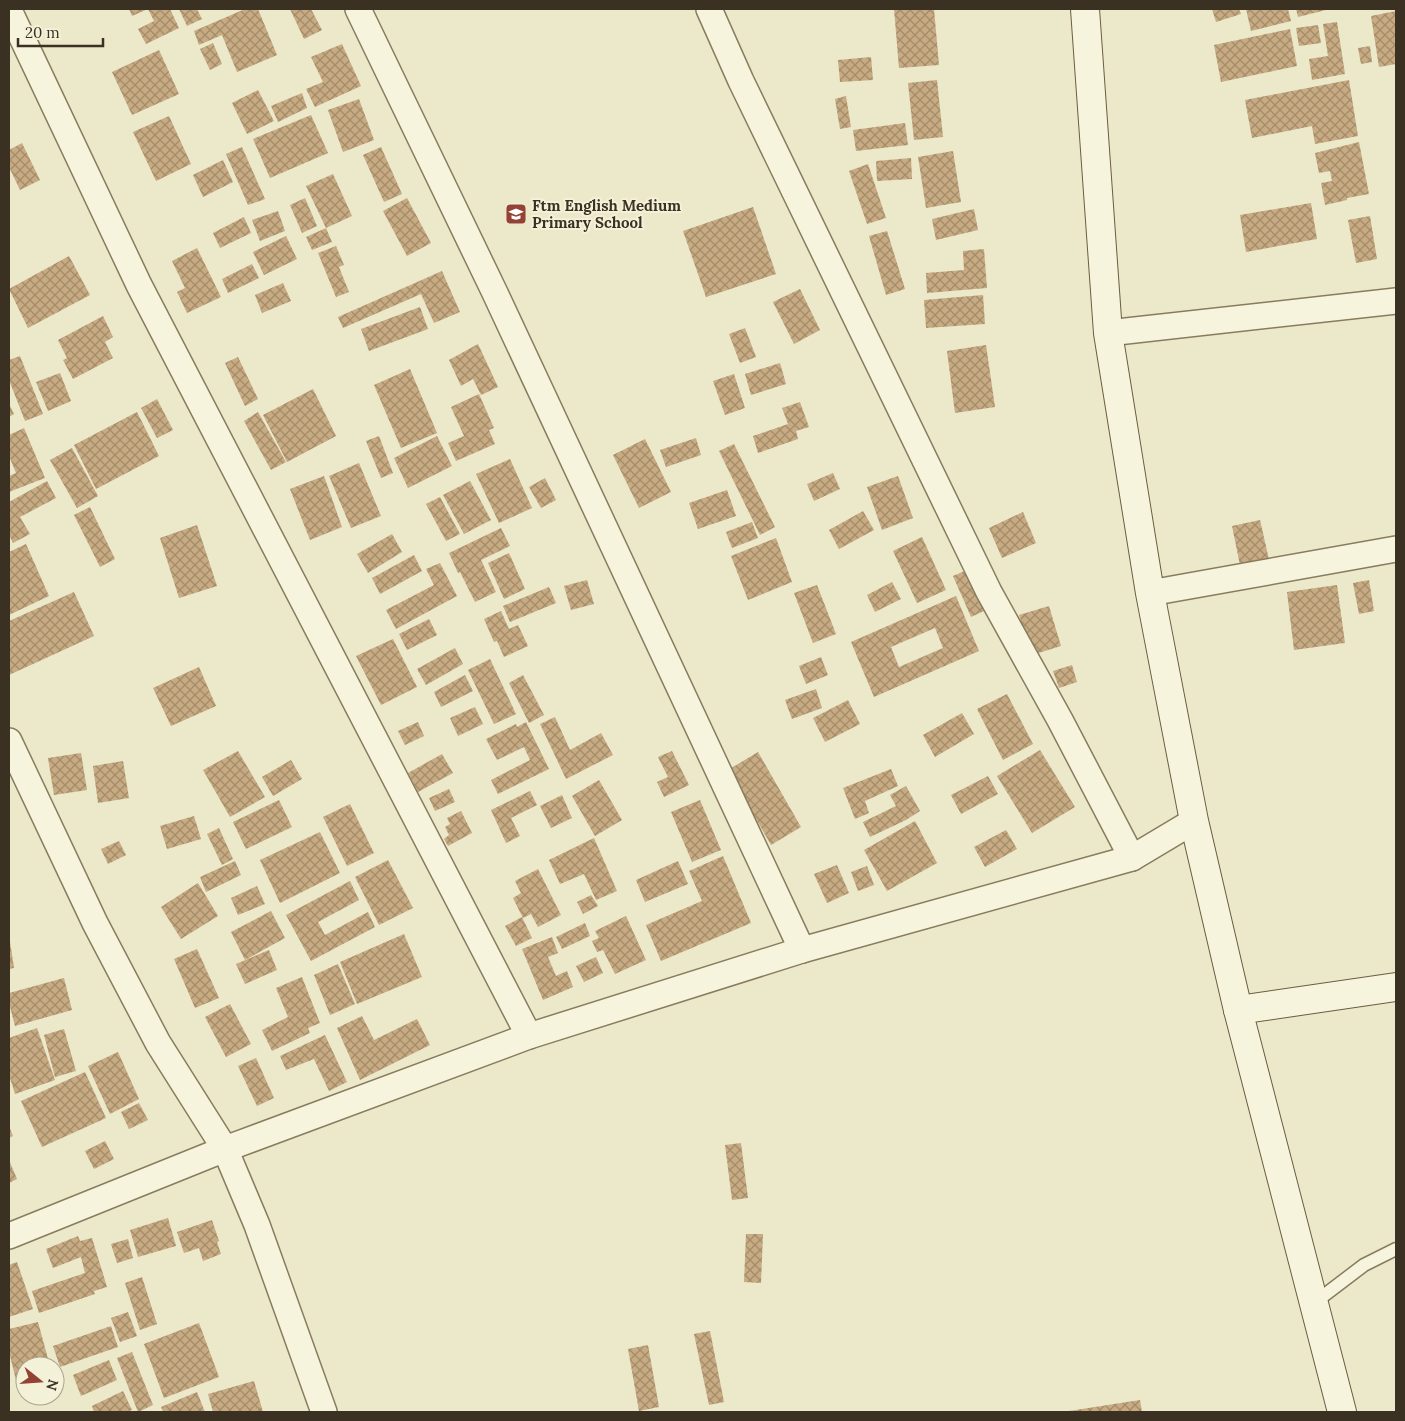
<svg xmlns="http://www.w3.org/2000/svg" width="1405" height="1421" font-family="Lora,serif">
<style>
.building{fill:url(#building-cross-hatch);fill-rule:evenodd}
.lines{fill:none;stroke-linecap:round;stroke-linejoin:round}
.lane-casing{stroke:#887c5f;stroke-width:15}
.street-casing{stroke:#887c5f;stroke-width:28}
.secondary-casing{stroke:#6a5d42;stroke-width:30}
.lane{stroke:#f7f4dd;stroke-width:12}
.street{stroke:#f7f4dd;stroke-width:25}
.secondary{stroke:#f7f4dd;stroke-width:28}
.labels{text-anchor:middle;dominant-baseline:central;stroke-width:4;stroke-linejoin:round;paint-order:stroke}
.poi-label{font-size:15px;font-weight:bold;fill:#3a3122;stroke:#f4f1d9;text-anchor:start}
</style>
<defs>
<pattern id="building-cross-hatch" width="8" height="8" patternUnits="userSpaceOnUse" patternTransform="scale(1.25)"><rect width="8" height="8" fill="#c8ab82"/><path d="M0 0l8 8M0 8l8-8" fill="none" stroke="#a38c6a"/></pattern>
</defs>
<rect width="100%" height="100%" fill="#ece8ca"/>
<!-- building -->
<g class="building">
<polygon points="129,9 170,9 179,28 146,44 138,29 154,21 148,9 132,16"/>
<polygon points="179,9 197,9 202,19 187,26"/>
<polygon points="245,9 258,9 277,55 237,72 222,35 199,45 194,31"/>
<polygon points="290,9 311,9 322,30 304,39"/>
<polygon points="894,9 934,9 939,65 899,68"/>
<polygon points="1212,9 1239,9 1241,14 1216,22"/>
<polygon points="1246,9 1288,9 1291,21 1251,31"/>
<polygon points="1296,9 1330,9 1298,17"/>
<polygon points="1396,11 1396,64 1379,67 1371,16"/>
<polygon points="1337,22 1345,74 1312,80 1309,59 1328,56 1323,24"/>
<polygon points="1318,25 1321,43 1299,46 1296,28"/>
<polygon points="1290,29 1297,66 1221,82 1214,45"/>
<polygon points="213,43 222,64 210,70 200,49"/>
<polygon points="342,44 361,86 315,107 306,89 323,82 311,57"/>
<polygon points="1370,46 1372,62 1361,64 1358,48"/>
<polygon points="159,50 179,94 132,115 112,72"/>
<polygon points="871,57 873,80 840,82 838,60"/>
<polygon points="937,80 943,137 914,140 908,83"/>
<polygon points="1349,80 1358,136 1315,144 1312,126 1252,138 1245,100"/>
<polygon points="258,90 274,121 247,134 232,103"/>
<polygon points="302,93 307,108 278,122 271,106"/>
<polygon points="846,96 851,127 840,129 835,99"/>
<polygon points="359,99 374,140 343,152 328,110"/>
<polygon points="311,115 328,153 270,178 253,139"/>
<polygon points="169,116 191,164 156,181 133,132"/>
<polygon points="905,123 908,145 856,151 853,130"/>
<polygon points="1359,142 1369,194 1347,198 1347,200 1325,205 1321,183 1332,181 1330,171 1319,173 1315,153"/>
<polygon points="22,143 40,180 20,190 9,167 9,150"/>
<polygon points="242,147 265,199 248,205 226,154"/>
<polygon points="381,147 402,194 384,202 363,155"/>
<polygon points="953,151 961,202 926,208 918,157"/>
<polygon points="911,158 912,179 877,181 876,161"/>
<polygon points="223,160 233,182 203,197 193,175"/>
<polygon points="868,164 886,218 867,224 849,171"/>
<polygon points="333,174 352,216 326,228 306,186"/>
<polygon points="305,198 317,226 302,233 290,205"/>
<polygon points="407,198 431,243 407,256 383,211"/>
<polygon points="1311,203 1317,239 1246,252 1240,215"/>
<polygon points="753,207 776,274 706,297 683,231"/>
<polygon points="974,209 978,230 936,240 932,219"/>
<polygon points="278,211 285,231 260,241 252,220"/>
<polygon points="1370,216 1377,259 1356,263 1348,220"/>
<polygon points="244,217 251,233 220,248 213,233"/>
<polygon points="326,228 332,242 312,250 306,237"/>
<polygon points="887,231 905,289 886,295 869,236"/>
<polygon points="286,236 297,259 264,275 253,252"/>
<polygon points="336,246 344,265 339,267 349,292 336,297 318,253"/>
<polygon points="197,248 221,297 187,313 177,292 185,288 172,261"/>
<polygon points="984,249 987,288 927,293 926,273 964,270 963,251"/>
<polygon points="69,256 90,295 28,328 9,289"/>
<polygon points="252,264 259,278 228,293 222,279"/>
<polygon points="442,271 460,312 434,323 421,294 343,328 338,317"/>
<polygon points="283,283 291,301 262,313 255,295"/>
<polygon points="800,289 820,330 794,344 773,302"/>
<polygon points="983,295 985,324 926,328 924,300"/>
<polygon points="420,307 428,329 369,351 361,329"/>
<polygon points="103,316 113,337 105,342 113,358 73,379 63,360 67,358 58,340"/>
<polygon points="745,328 756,357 740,363 729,334"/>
<polygon points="478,344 498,387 481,395 473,379 461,386 449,360"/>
<polygon points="986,345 995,407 955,413 947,351"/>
<polygon points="20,356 43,414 25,421 9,380 9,360"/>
<polygon points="238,357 258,399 245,406 225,363"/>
<polygon points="780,363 786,384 751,395 745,374"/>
<polygon points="410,369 437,433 401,448 374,385"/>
<polygon points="60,373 71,401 48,411 36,382"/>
<polygon points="734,374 745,408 725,415 713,381"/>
<polygon points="313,389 336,436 287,462 263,415"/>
<polygon points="479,394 494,428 489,430 495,444 456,461 448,443 464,436 451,407"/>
<polygon points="157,399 173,430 157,438 141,408"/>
<polygon points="800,402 809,427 796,431 798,439 758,453 753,436 788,424 782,408"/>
<polygon points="9,404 14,414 9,417"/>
<polygon points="137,412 159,456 96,489 74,445"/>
<polygon points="258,412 286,462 271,470 244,421"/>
<polygon points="24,428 45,478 9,492 9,476 16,473 9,456 9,435"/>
<polygon points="379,436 393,473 381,478 366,441"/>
<polygon points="437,436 452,466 408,488 394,458"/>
<polygon points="696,438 701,455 666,467 660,450"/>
<polygon points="645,439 671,492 639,508 613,455"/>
<polygon points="734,444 775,527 760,535 719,451"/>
<polygon points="72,448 98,496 77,508 50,460"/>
<polygon points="510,459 532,508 499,523 476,474"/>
<polygon points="359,463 381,516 351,528 329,476"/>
<polygon points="833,473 840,489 814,501 807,484"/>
<polygon points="324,476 342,527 310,540 290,489"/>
<polygon points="898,476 913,518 882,530 867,487"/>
<polygon points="545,478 556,500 541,508 529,487"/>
<polygon points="47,481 56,498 20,517 30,534 13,543 9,535 9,502"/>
<polygon points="470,481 491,520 464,534 443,495"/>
<polygon points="727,490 736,516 698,529 689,503"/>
<polygon points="440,497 460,534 446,541 426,504"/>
<polygon points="90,507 115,559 100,567 74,515"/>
<polygon points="863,511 874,530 839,549 829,530"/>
<polygon points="1023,512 1036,543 1002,558 989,528"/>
<polygon points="1260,520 1270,564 1241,570 1232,526"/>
<polygon points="752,522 758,538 732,548 726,532"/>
<polygon points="197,525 217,586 179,598 160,538"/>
<polygon points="501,528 510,546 481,560 496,592 475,602 460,572 458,573 449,553"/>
<polygon points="392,534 402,552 368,573 357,554"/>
<polygon points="922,537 946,590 917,603 893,551"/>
<polygon points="776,538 792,582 748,600 731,556"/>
<polygon points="26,544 49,596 9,615 9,552"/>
<polygon points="509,553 525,589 504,599 488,563"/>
<polygon points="414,555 422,571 380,594 372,578"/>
<polygon points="440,563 457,596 396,629 386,610 434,585 426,569"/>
<polygon points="967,570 986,610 971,617 953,576"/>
<polygon points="587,580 594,604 571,610 564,586"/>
<polygon points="1369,580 1374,611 1359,614 1353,583"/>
<polygon points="892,582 901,599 875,612 867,595"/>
<polygon points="817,585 836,634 813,643 794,593"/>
<polygon points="1337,585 1345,643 1294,650 1287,592"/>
<polygon points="549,587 556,603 510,622 503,606"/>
<polygon points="74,592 94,636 9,675 9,621"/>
<path d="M 956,596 L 979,651 L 874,697 L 851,642 ZM 935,628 L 943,648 L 899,667 L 891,647 Z"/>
<polygon points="1049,606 1061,646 1032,655 1019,615"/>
<polygon points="501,611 509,629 518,625 528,646 504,657 497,641 494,642 484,619"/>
<polygon points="429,619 437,635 407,650 399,634"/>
<polygon points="393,639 417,687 381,705 356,656"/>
<polygon points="455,648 463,664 426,685 417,669"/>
<polygon points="821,657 828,675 806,684 799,666"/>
<polygon points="490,659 516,714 494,724 468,670"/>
<polygon points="1072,665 1077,682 1059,688 1053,671"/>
<polygon points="199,667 216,706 171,726 153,688"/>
<polygon points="465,675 473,691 441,707 434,692"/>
<polygon points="523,675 544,715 529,723 509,683"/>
<polygon points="816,689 822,708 792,719 785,700"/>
<polygon points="1007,694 1033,744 1003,760 977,709"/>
<polygon points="848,700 860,724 825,742 813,718"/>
<polygon points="475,707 483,724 458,736 450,718"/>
<polygon points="962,713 974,734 935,757 923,735"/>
<polygon points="555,717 570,750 601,733 613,755 566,779 540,724"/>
<polygon points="418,722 424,736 405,745 398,731"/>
<polygon points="526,722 549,769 498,794 491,780 530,760 524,747 497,760 486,739 516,724 517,727"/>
<polygon points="1040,750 1075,807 1032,833 997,776"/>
<polygon points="238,751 265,797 230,817 203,770"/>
<polygon points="672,751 689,785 664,797 657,782 668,777 658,757"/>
<polygon points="758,752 801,827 771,845 728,770"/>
<polygon points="81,753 87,790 54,795 48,758"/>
<polygon points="442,754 453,773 418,792 408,773"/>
<polygon points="291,760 302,779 273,796 262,777"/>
<polygon points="123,761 129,798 98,803 93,766"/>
<polygon points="891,769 898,786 865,801 869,813 855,819 843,788"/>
<polygon points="988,776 998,794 961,814 951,795"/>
<polygon points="599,780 622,820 595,836 572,796"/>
<polygon points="906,786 920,811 906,820 870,837 863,822 896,806 890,795"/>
<polygon points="449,789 455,802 435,811 429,798"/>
<polygon points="530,791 537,805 511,818 520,836 506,843 491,810"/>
<polygon points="562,795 572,818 551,828 540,806"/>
<polygon points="279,800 292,827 246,849 233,822"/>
<polygon points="700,800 721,850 692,862 671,812"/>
<polygon points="350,804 374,853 347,866 323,817"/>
<polygon points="461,811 472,833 448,846 444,839 449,835 445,827 450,824 447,818"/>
<polygon points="194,816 201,839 167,849 160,826"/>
<polygon points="915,821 937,863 887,891 864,850"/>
<polygon points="219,828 233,859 222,865 207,834"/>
<polygon points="1006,830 1017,849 985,867 974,847"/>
<polygon points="320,832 340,873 280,903 260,860"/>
<polygon points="594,838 617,891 596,900 584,874 560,884 549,860"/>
<polygon points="119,841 126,855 108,864 101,849"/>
<polygon points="723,856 751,923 661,961 646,925 702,901 689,871"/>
<polygon points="388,860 413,908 379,925 355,877"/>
<polygon points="235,861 241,875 206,892 200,877"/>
<polygon points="678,861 688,884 645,902 636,880"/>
<polygon points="837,865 849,893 827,903 814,874"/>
<polygon points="867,866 874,885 858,891 851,872"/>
<polygon points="538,869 561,915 538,927 531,914 523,918 513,898 521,893 515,881"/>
<polygon points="350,881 359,900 318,922 325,935 368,912 375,927 311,961 286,915"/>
<polygon points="198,883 218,916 181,939 161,907"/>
<polygon points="257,886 265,904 238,915 231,898"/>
<polygon points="591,895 598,906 583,914 577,902"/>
<polygon points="271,911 285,938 245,960 231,932"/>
<polygon points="626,916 646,960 615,974 603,950 597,952 592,941 599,938 595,931"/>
<polygon points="522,917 532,938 516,946 505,926"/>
<polygon points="585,923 590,936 562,949 556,937"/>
<polygon points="404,934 422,977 357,1004 340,962"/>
<polygon points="9,935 14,968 9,969"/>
<polygon points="552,937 558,953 548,957 556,976 567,971 573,987 543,1000 522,949"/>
<polygon points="197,949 219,998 195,1008 174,959"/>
<polygon points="269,950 277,970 245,984 236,964"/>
<polygon points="596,957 603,973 584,982 576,966"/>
<polygon points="338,964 355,1004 330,1015 314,975"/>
<polygon points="302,977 320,1023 308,1028 310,1033 272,1051 262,1030 288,1017 276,988"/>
<polygon points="64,978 72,1010 15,1026 9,1003 9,993"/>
<polygon points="230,1004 251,1044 226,1057 205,1017"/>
<polygon points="362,1016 374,1040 417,1019 430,1045 360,1080 337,1028"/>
<polygon points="37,1028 55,1080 15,1094 9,1075 9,1038"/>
<polygon points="64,1029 76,1071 55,1077 44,1035"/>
<polygon points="325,1035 347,1082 329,1091 314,1059 286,1070 280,1056"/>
<polygon points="118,1052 139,1099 110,1114 88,1066"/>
<polygon points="256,1058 274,1098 257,1106 238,1066"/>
<polygon points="85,1072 106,1118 42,1147 21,1101"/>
<polygon points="139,1103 148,1120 129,1129 121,1112"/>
<polygon points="9,1126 13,1136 9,1138"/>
<polygon points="105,1141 114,1159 94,1169 85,1151"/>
<polygon points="741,1143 748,1198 732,1200 725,1145"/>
<polygon points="9,1160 17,1179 9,1183"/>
<polygon points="168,1218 176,1246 138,1257 130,1230"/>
<polygon points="212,1220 219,1241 217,1242 221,1254 203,1261 199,1248 184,1253 177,1232"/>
<polygon points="746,1234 763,1234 761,1283 744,1282"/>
<polygon points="78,1236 80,1241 92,1238 107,1287 94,1291 95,1294 39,1313 32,1291 85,1273 81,1257 53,1268 46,1249"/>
<polygon points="128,1239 133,1258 117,1263 111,1244"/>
<polygon points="17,1262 33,1309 9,1317 9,1265"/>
<polygon points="142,1277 157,1324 140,1330 125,1283"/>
<polygon points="128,1312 137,1336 120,1342 111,1318"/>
<polygon points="38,1322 50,1366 25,1366 25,1377 16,1380 9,1352 9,1329"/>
<polygon points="199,1323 219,1377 164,1398 144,1344"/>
<polygon points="111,1326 118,1347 60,1367 53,1346"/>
<polygon points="710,1331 724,1402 709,1405 694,1334"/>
<polygon points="648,1345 659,1407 639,1411 628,1349"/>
<polygon points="132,1352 153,1405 138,1412 117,1358"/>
<polygon points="109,1360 117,1380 81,1396 73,1375"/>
<polygon points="254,1381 263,1412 213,1412 208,1394"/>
<polygon points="123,1391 132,1410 126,1412 94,1412 92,1406"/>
<polygon points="197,1392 205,1412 163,1412 161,1407"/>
<polygon points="1140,1400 1142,1412 1069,1412 1069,1411"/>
</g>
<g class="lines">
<!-- lane casing -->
<g class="lane-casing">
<polyline id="lane" points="1314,1303 1364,1265 1396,1249"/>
</g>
<!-- street casing -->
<g class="street-casing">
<g id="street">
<polyline points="358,9 495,293 802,950"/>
<polyline points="709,9 741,81 989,592 1060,720 1132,858"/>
<polyline points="9,10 139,285 529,1036"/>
<polyline points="1108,333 1396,301"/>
<polyline points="1150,593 1396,549"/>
<polyline points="9,741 95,923 158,1043 225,1149 257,1225 324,1412"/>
<polyline points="9,1236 225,1149 529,1036 802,950 1132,858 1194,821"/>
</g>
</g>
<!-- secondary casing -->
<g class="secondary-casing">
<g id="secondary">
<polyline points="1085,9 1108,333 1150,593 1194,821 1238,1010 1342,1412"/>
<polyline points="1238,1010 1396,987"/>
</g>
</g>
<!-- lane -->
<use href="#lane" class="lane"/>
<!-- street -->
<use href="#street" class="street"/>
<!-- secondary -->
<use href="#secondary" class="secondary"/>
</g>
<!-- icons -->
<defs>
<g id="school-square" transform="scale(1.125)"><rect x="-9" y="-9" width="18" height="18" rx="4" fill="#934233" stroke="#f4f1d9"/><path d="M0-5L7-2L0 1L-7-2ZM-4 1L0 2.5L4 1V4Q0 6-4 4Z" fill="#fff"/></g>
</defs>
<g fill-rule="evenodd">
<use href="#school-square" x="516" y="214"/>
</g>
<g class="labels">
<!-- poi labels -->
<g class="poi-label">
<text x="532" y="205">Ftm English Medium<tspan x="532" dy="17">Primary School</tspan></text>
</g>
</g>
<!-- border -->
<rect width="1405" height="1421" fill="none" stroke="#3a3122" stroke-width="20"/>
<!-- north arrow -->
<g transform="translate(40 1381) rotate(107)"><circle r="24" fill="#f4f1d9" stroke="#aaa490"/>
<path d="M0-4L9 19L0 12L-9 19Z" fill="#934233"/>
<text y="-8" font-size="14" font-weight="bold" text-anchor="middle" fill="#3a3122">N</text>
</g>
<!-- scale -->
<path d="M18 38v8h85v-8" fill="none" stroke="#3a3122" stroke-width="2.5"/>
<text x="25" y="38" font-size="15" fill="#3a3122" stroke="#f4f1d9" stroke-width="4" paint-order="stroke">20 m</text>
</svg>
